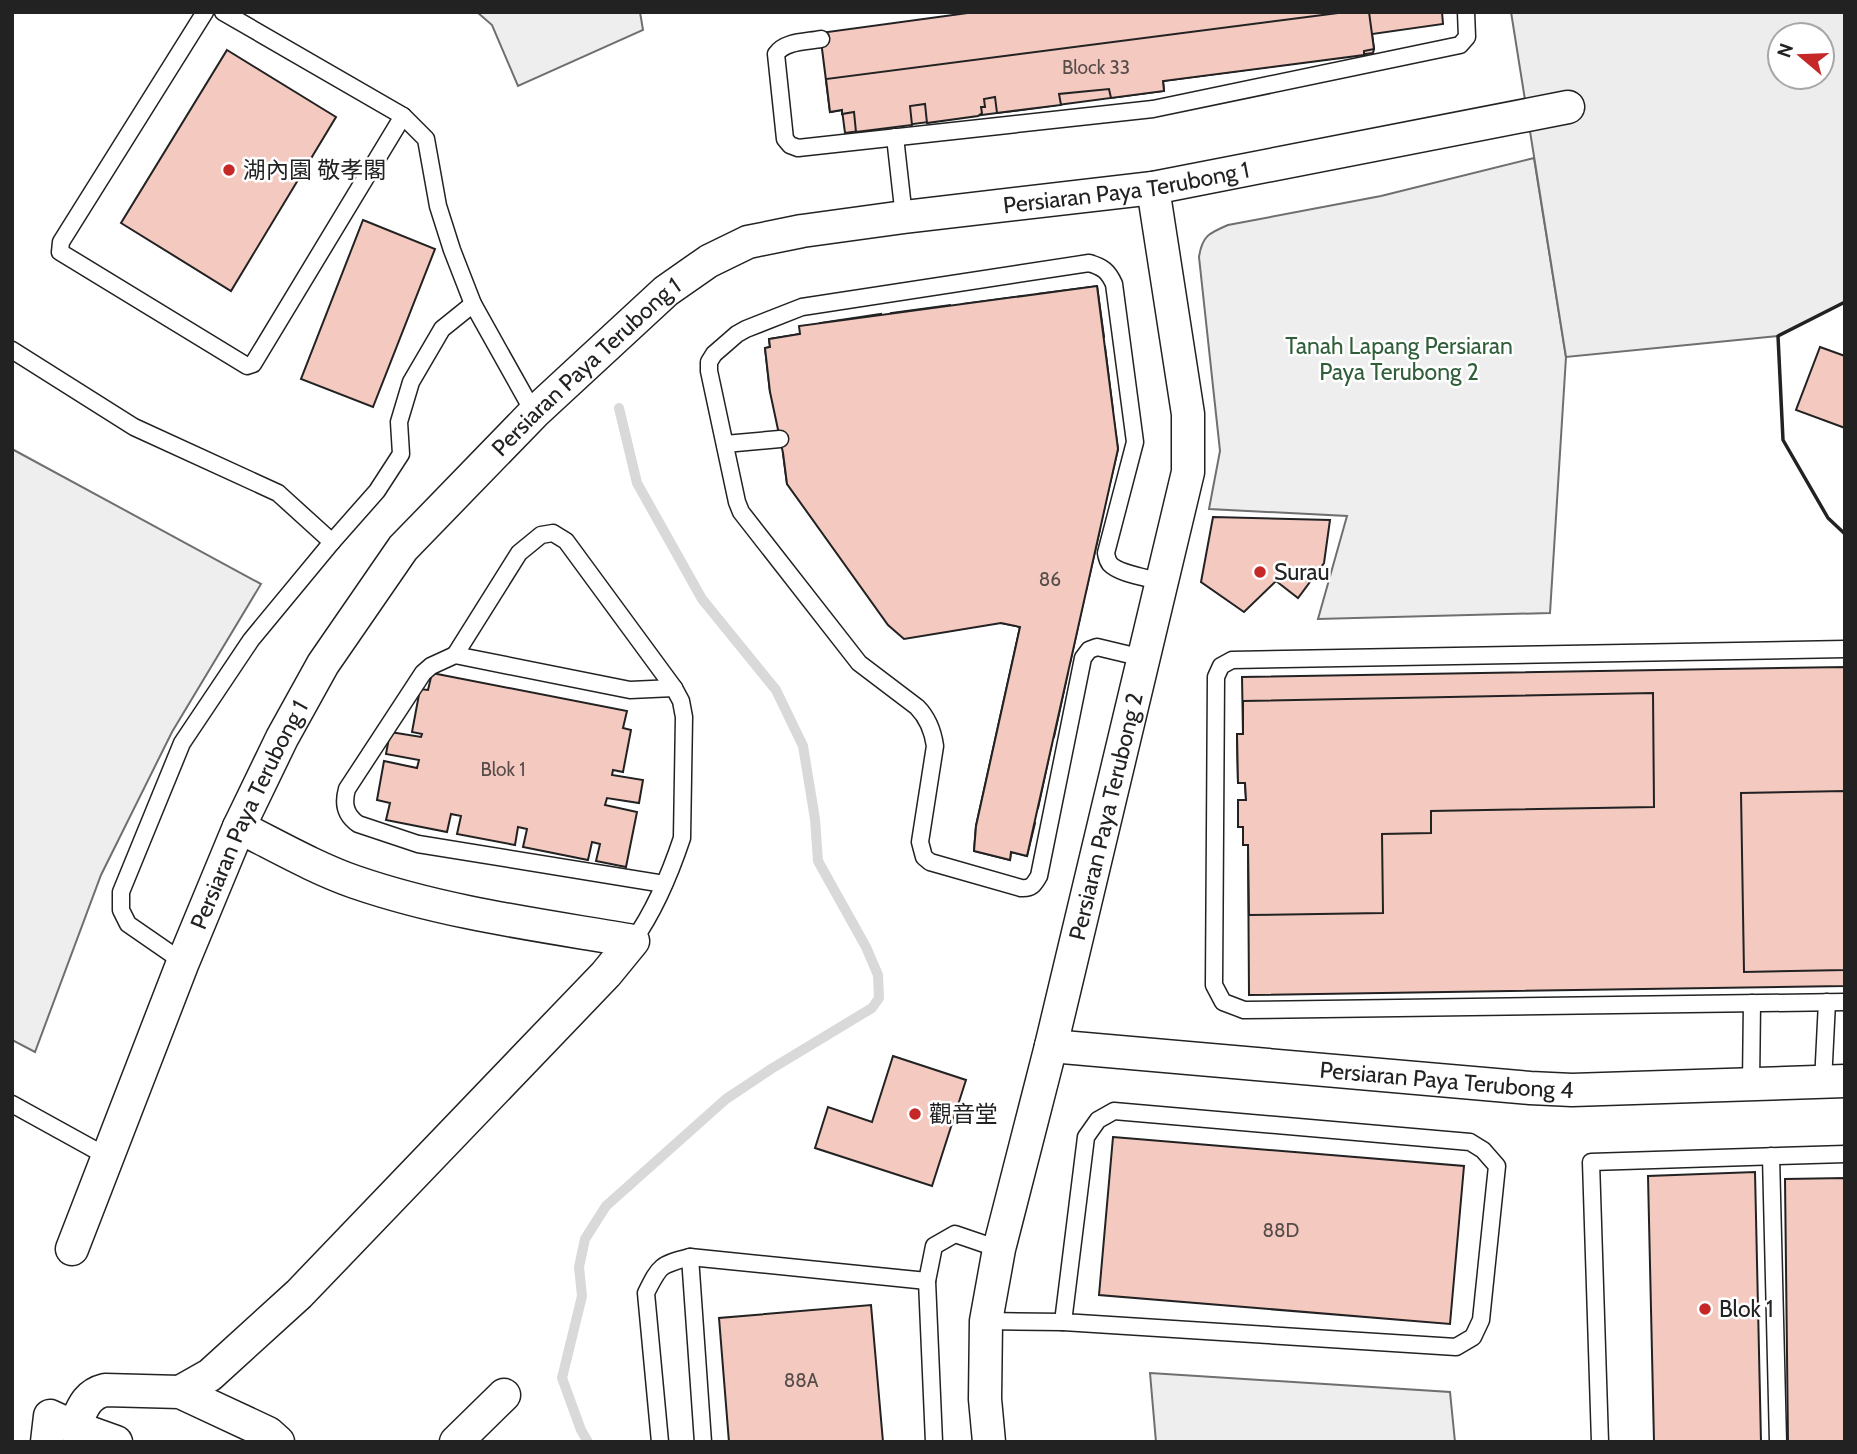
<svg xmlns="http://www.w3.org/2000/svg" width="1857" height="1454" font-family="Cabin,'Noto Sans SC',sans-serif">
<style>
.green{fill:#eee;stroke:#6f6f6f;stroke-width:2}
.parking{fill:#ededed;stroke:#6f6f6f;stroke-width:2;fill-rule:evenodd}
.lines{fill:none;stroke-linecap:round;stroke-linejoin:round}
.stream{stroke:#d9d9d9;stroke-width:10}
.building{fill:#f3c9c0;stroke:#222;stroke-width:2}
.service-casing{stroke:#222;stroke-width:19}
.minor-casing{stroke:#222;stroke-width:35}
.service{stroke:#fff;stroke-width:16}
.minor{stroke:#fff;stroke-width:32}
.wall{stroke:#222;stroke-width:3.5}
.poi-dot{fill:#c62828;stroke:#fff;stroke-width:2.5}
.labels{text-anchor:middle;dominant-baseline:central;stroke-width:5;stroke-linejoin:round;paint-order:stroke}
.number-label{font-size:19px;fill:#564c4a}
.poi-label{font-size:23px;fill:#222;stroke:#fff;text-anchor:start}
.street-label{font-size:23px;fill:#222;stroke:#fff}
.park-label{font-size:23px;fill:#2f5e38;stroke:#fff}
</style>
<rect width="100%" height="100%" fill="#fff"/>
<!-- green -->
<g class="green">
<polygon points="477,12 640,12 643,30 518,86 492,25"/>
<path d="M 1534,158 L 1566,357 L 1550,613 L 1318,619 L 1347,516 L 1209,509 L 1220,451 L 1199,257 C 1202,236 1209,233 1228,225 L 1381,196 Z"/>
<polygon points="12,449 261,584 172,732 101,875 35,1052 12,1040"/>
<polygon points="1150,1373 1450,1392 1455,1442 1156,1442"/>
</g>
<!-- parking -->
<path class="parking" d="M 1511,12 L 1845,12 L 1845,302 L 1778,336 L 1566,357 ZM 1780,35 L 1822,35 L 1822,77 L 1780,77 Z"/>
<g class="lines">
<!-- stream -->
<polyline class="stream" points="588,1442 581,1430 562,1378 582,1296 579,1267 585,1239 606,1206 726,1099 771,1069 872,1008 879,998 878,975 866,947 818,861 815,819 803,746 776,690 702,599 637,483 619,408"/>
</g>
<!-- building -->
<g class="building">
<polygon points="975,12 1442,12 1443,24 1372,34 1374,49 1373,53 1163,81 1164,91 845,133 842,110 830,112 820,33"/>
<polygon points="1346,12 1369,12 1374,49 1364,51 1364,55 1163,81 1164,91 1111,98 1109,89 1059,94 1061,105 997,113 995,97 984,99 985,107 981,107 982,113 978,116 927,123 925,104 910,106 912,125 856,132 854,112 842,114 842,110 830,112 826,79"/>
<polygon points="227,50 336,117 231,291 121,223"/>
<polygon points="363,220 435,249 373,407 301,379"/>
<polygon points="1097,286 1104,337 1088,339 1090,350 1105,347 1113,411 1097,413 1097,416 1113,414 1118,449 1101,522 1086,518 1085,525 1100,529 1086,591 1071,588 1069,597 1084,599 1070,663 1055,660 1052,668 1068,672 1054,737 1038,733 1037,740 1052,743 1038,808 1022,804 1018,820 1035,823 1027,856 1011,852 1010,860 974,851 976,826 1020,627 1001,623 1013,566 1033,570 1060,448 1049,445 1051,459 1042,460 1044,474 974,483 972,469 964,470 965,484 892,494 890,480 882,481 883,494 810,504 808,491 801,491 799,483 787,484 783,453 1043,420 1039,389 1056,387 1052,351 770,392 765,348 770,347 769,339 800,334 801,343 823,340 820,323 881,314 883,332 893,330 891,313 950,305 953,322 965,321 962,304 1024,296 1026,312 1039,310 1037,294"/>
<polygon points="1097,286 1118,449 1027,856 1011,852 1010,860 974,851 976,826 1020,627 1001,623 904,639 888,625 787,484 783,453 770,392 765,348 770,347 769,339 800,334 799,326"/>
<polygon points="1820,347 1845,356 1845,428 1796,410"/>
<polygon points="1213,517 1330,520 1324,563 1298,598 1276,581 1244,612 1201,582"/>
<polygon points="1845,667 1845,986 1249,995 1248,845 1243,845 1243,827 1238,827 1238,800 1246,800 1245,783 1238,783 1237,734 1243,734 1242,677"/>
<polygon points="432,673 627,711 623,728 631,730 623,772 613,770 612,775 643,780 639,803 607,798 605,805 637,812 626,867 596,861 600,844 592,842 588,860 523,847 527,829 518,827 515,845 457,834 461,816 451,814 447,832 386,820 390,803 377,800 384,761 417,768 419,760 386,754 390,732 421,737 422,734 412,732 420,689 428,690"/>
<polygon points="1653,693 1654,807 1431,811 1431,833 1382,834 1383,913 1249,915 1248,845 1243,845 1243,827 1238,827 1238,800 1246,800 1245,783 1238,783 1237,734 1243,734 1243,701"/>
<polygon points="1845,791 1845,970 1744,972 1741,793"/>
<polygon points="893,1056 966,1080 932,1186 815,1148 828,1107 872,1122"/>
<polygon points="1113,1137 1464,1166 1450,1324 1099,1295"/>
<polygon points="1755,1172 1761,1442 1654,1442 1648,1176"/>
<polygon points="1845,1178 1845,1442 1788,1442 1785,1179"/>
<polygon points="871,1305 883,1442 729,1442 719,1318"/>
</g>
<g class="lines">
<!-- service casing -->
<g class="service-casing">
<g id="service">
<polyline points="205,12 61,242 60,252 247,366 253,364 403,116 223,12"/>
<path d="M 821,39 C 806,42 785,41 776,54 L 785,139 L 790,145 L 798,148 L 1153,109 L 1460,45 L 1467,37 L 1466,12"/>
<polyline points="403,116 426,139 438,206 452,250 473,304 534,413"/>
<polyline points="895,137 904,217"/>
<polyline points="12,350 134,427 278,493 332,542"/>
<polyline points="725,444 780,439"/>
<polyline points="1845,649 1232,660 1221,666 1216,677 1214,985 1223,1002 1244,1010 1845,1002"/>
<path d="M 455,655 L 519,553 L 541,535 L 553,533 L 566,541 L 674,688 L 681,701 L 684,717 L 682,838 C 670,874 655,910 633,941"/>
<path d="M 1143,658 L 1097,647 L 1089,650 L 1083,658 L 1039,876 C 1034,884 1032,889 1021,888 L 930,862 L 924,857 L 920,842 L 935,746 C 933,732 927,717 917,707 L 859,663 L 741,512 L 737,502 L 709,371 L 709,362 L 714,354 L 737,334 L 746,329 L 802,307 L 1089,263 C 1103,267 1108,271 1114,284 L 1135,442 L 1106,553 C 1107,558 1107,560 1110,564 C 1119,574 1150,578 1162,582"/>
<path d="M 664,884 L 418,844 L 358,824 C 345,815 343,803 347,789 L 423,673 L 431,666 L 455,655 L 630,690 L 674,688"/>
<polyline points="183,962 128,924 121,910 121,892 182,743 251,640 332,542 377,491 401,454 399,422 411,382 442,329 473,304"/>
<polyline points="1823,1082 1827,1002"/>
<polyline points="1751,1084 1752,1003"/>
<polyline points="12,1104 108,1157"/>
<polygon points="1114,1111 1470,1142 1483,1150 1497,1166 1481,1320 1473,1337 1456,1347 1063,1322 1086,1137 1098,1120"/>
<polyline points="1771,1156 1778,1442"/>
<polyline points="690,1257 703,1442"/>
<polyline points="986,1321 1063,1322"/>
<path d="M 660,1442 L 646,1293 C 660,1265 660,1265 690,1257 L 927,1281"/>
<polyline points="934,1442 927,1281 934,1246 955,1234 999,1249"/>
<polyline points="1600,1442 1591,1162 1845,1154"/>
</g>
</g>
<!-- minor casing -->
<g class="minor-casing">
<g id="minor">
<path id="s1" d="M 1051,1046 L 1530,1088 L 1572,1090 L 1845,1081"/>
<path id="s2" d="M 72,1249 L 183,962 L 239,827 L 282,738 L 323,664 L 403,548 L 534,413 L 666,291 L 709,261 L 748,242 L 802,231 L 904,217 L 1153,188 L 1568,107"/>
<path d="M 180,1392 L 210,1375 L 299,1294 L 606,974 L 633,941 C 540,925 445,913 355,882 C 315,868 277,846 239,827"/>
<path d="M 74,1427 C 82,1410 85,1395 105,1390 L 180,1392 L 268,1433 L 278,1442"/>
<polyline points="47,1442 50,1416 74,1427 116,1442"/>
<polyline points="456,1442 504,1395"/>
<path id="s3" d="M 989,1442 L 985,1399 L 986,1321 L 999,1249 L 1051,1046 L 1188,472 L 1188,414 L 1153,188"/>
</g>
</g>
<!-- service -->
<use href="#service" class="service"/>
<!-- minor -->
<use href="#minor" class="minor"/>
<!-- wall -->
<polyline class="wall" points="1845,302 1778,336 1783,440 1828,518 1845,534"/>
</g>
<!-- markers -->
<g class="poi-dot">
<circle cx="229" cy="170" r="7"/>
<circle cx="1260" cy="572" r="7"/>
<circle cx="915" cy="1114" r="7"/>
<circle cx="1705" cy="1309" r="7"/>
</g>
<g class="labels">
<!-- number labels -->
<g class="number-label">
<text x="1096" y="67">Block 33</text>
<text x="1050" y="579">86</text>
<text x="503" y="769">Blok 1</text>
<text x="1281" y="1230">88D</text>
<text x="801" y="1380">88A</text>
</g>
<!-- poi labels -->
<g class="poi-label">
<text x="243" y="170">湖內園 敬孝閣</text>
<text x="1274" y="572">Surau</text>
<text x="929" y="1114">觀音堂</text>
<text x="1719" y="1309">Blok 1</text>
</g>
<!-- street labels -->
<g class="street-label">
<text stroke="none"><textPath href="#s2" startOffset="1624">Persiaran Paya Terubong 1</textPath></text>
<text stroke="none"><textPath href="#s2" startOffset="1036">Persiaran Paya Terubong 1</textPath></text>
<text stroke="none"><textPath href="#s2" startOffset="469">Persiaran Paya Terubong 1</textPath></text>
<text stroke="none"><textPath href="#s3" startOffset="640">Persiaran Paya Terubong 2</textPath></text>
<text stroke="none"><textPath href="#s1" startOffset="397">Persiaran Paya Terubong 4</textPath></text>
</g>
<!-- park labels -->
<g class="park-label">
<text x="1399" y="346">Tanah Lapang Persiaran<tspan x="1399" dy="26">Paya Terubong 2</tspan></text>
</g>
</g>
<!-- border -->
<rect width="1857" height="1454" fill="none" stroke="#222222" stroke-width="28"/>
<!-- north arrow -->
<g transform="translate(1801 56) rotate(289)"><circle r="33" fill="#ffffff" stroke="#a7a7a7" stroke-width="2"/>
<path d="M0-5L12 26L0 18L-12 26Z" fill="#c62828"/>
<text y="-10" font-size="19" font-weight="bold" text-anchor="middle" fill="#222222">N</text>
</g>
</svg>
